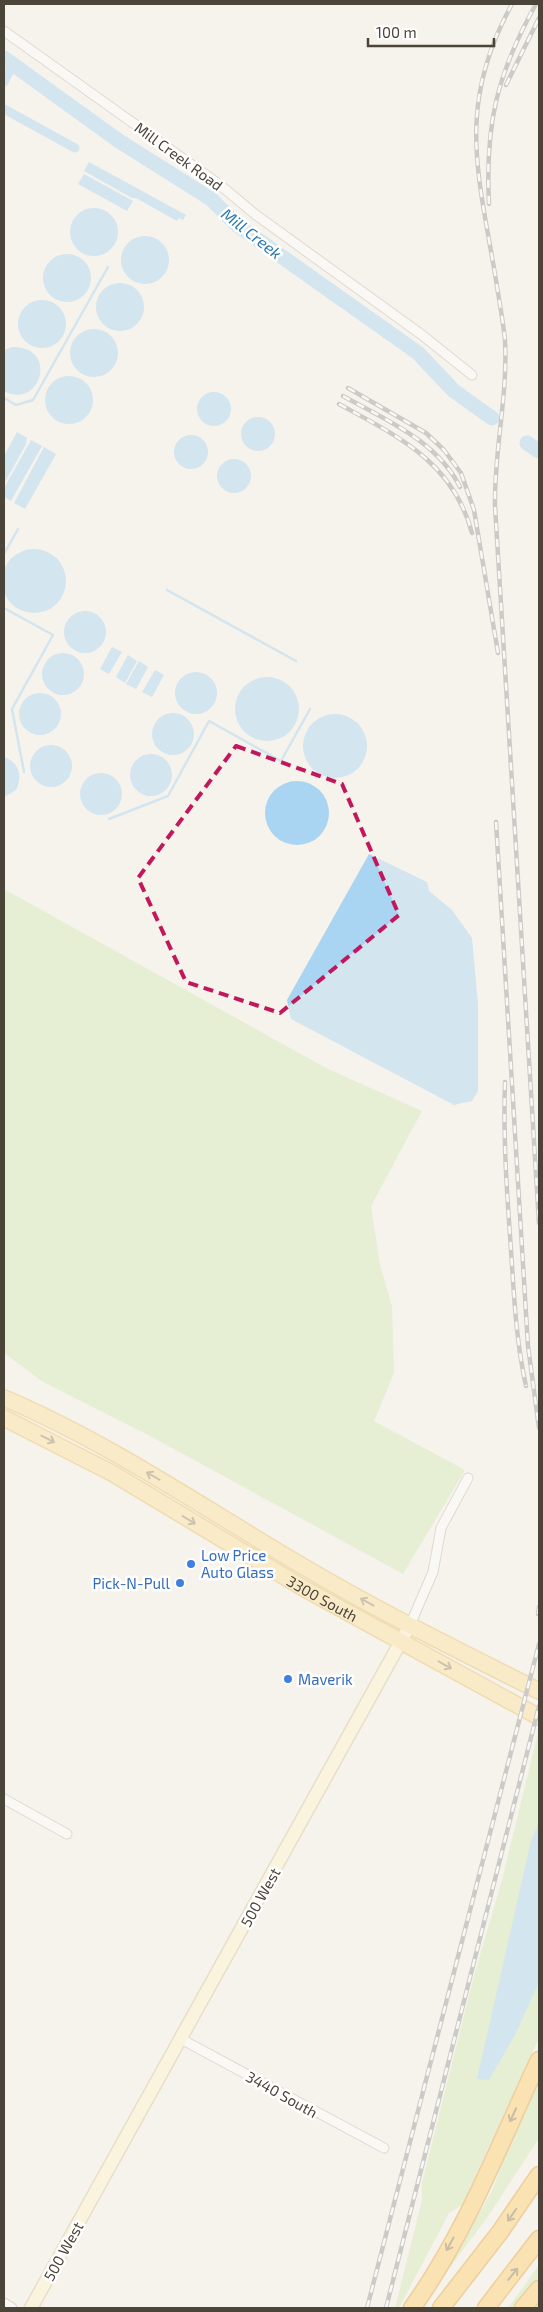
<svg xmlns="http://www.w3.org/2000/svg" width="543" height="2312" font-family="'Exo 2',sans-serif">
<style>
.green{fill:#d2eab5}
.water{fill:#a9d4f2}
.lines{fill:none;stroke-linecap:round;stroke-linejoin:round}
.stream{stroke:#a9d4f2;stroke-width:2.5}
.canal{stroke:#a9d4f2;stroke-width:9}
.river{stroke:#a9d4f2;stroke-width:15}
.street-casing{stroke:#c2bbae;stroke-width:11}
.secondary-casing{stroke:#d6c79b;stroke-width:15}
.primary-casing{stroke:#e6c16a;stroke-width:18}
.highway-casing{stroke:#e0a43c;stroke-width:19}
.street{stroke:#fff;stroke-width:9}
.secondary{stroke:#fff3cd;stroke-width:12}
.primary{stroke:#ffe39c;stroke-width:15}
.highway{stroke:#ffcf6e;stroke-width:16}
.rail-casing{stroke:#9a9a9a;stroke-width:4.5}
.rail{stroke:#fff;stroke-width:2.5;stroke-dasharray:8;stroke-linecap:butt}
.oneway{stroke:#9c8c66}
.oneway2{stroke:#937c4e}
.marked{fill:none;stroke:#c2185b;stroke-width:4;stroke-dasharray:10 6;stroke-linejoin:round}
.shop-dot{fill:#3f7fe0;stroke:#fff;stroke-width:2}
.labels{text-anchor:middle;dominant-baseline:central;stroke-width:5;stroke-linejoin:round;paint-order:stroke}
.street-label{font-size:15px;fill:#4b4439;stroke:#fff}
.shop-label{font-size:15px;fill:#366cbe;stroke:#fff;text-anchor:start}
.water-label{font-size:16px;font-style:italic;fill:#2e7ab2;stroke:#fff}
</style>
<rect width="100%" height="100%" fill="#f6f3ec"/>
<!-- green -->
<g class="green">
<polygon points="4,889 328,1069 422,1111 371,1206 380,1265 392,1306 394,1373 374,1421 465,1470 403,1574 150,1436 43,1382 4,1353"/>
<polygon points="539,1729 539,2038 462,2205 449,2213 399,2308 395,2308 422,2200 422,2183 474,1976 502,1880"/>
<polygon points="539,2083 539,2138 487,2218 442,2278 493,2189 510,2142"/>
<polygon points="539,2265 539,2278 513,2308 508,2308"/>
</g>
<!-- water -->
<g class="water">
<polygon points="89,162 186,215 183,220 179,218 177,221 136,198 132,198 84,171"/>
<polygon points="84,174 133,201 127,211 78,184"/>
<circle cx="94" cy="232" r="24"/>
<circle cx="145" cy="260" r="24"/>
<circle cx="67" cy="278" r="24"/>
<circle cx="120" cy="307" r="24"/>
<circle cx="42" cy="324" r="24"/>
<circle cx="94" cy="353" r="24"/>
<path d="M 12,347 C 60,346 40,411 4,391 L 4,350 Z"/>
<circle cx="69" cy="400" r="24"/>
<circle cx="214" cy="409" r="17"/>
<circle cx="258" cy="434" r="17"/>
<polygon points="17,432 27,438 26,444 4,484 4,456"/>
<circle cx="191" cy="452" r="17"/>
<polygon points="31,440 42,446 11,501 4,497 4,488"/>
<polygon points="44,447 56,454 25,509 14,503"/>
<circle cx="234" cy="476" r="17"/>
<circle cx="34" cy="581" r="32"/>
<circle cx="85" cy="632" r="21"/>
<polygon points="112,647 122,652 109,674 100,669"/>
<circle cx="63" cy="674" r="21"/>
<polygon points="128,655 137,661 125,683 116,677"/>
<polygon points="139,661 148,667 136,689 126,684"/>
<polygon points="155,670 164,675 152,697 142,692"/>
<circle cx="196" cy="693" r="21"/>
<circle cx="267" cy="709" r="32"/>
<circle cx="40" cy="714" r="21"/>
<circle cx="173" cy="734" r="21"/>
<circle cx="335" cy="746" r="32"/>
<circle cx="51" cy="766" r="21"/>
<circle cx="151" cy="775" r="21"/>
<path d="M 4,757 C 19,762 23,776 16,790 L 4,797 Z"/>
<circle cx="101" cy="794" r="21"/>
<circle cx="297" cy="813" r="32"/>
<polygon points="369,854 427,882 429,891 452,910 472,938 478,1004 478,1091 472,1101 454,1105 291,1019 287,1000"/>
<polygon points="539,1822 539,1982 516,2033 489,2080 477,2079 531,1841"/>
</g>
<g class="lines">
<!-- stream -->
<g class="stream">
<polyline points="4,398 16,405 33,400 108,267"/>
<polyline points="4,554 18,529"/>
<polyline points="167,590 296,661"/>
<polyline points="4,608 53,635 12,709 24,772"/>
<polyline points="109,819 168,796 209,721 281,761 310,709"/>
</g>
<!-- canal -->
<g class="canal">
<polyline points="4,82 13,64"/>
<polyline points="4,109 75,148"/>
</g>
<!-- river -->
<g class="river">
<polyline points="4,58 119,141 211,199 237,225 418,353 454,391 492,418"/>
<polyline points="527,443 539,451"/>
</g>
<!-- street casing -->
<g class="street-casing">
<g id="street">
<polyline points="4,31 220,185 256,215 422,335 472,375"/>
<polyline points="410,1625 433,1572 441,1528 468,1478"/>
<polyline points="4,1799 67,1834"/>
<polyline points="181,2039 384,2148"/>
<polyline points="4,2303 12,2308"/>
</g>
</g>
<!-- secondary casing -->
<g class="secondary-casing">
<polyline id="secondary" points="31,2308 410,1625"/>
</g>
<!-- primary casing -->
<g class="primary-casing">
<g id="primary">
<path d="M 4,1398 C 110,1443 205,1509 304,1567 C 380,1612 460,1651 539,1691"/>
<path id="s1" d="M 4,1418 L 112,1473 L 305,1589 L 539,1717"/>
</g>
</g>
<!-- highway casing -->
<g class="highway-casing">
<g id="highway">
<path d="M 412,2308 C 466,2233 500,2143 539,2060"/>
<polyline points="441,2308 500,2232 539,2175"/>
<polyline points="486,2308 539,2239"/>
<polyline points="523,2308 539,2289"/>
</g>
</g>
<!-- street -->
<use href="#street" class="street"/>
<!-- secondary -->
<use href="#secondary" class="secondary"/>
<!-- primary -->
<use href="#primary" class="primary"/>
<!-- highway -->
<use href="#highway" class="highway"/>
<!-- rail casing -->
<g class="rail-casing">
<g id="rail">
<path d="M 512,4 C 456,106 478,172 496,280 C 499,300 503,320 505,340 C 508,396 494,451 495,506 L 539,1223"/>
<polyline points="506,85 539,18"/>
<path d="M 489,204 C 485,124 497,74 536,4"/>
<polyline points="348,388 426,433 444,450 461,473 474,510 498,653"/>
<path d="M 343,396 C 386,420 437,441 460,487"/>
<path d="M 339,404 C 399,437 453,462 472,533"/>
<polyline points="496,822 528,1346 539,1428"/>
<path d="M 505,1082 C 503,1138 507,1194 511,1250 C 514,1296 516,1341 526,1386"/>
<polyline points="538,1614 539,1607"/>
<polyline points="367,2308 539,1644"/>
<polyline points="386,2308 539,1706"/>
</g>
</g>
<!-- rail -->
<use href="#rail" class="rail"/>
</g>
<!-- one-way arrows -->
<defs><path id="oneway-shaft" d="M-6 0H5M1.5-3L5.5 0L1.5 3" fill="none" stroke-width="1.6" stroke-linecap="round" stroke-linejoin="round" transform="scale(1.25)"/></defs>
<g class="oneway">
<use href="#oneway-shaft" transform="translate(48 1439) rotate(27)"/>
<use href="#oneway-shaft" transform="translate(153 1476) rotate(-150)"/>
<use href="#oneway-shaft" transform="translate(189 1520) rotate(31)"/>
<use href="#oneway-shaft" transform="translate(367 1602) rotate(-151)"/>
<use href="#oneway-shaft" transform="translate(445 1665) rotate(29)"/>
</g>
<g class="oneway2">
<use href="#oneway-shaft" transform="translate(513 2115) rotate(115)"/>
<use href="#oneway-shaft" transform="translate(512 2215) rotate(125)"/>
<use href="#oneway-shaft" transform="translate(450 2244) rotate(119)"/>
<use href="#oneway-shaft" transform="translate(513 2274) rotate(-51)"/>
</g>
<!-- marked area -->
<path d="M0 0H543V2312H0ZM 236,746 L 342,784 L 399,915 L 280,1013 L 186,982 L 138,878 Z" fill="#f6f3ec" fill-opacity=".55" fill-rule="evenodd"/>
<path class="marked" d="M 236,746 L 342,784 L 399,915 L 280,1013 L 186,982 L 138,878 Z"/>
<!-- markers -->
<g class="shop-dot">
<circle cx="191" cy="1564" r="5"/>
<circle cx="180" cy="1583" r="5"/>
<circle cx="288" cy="1679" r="5"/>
</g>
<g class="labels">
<!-- street labels -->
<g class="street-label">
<text transform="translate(179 156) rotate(36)">Mill Creek Road</text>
<text stroke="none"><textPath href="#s1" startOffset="366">3300 South</textPath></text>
<text transform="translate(260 1897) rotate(-61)">500 West</text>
<text transform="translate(282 2094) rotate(29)">3440 South</text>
<text transform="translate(63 2251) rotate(-61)">500 West</text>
</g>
<!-- shop labels -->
<g class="shop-label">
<text x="201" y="1555">Low Price<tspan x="201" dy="17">Auto Glass</tspan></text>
<text x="170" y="1583" text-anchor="end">Pick-N-Pull</text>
<text x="298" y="1679">Maverik</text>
</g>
<!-- water labels -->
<g class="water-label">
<text transform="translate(252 233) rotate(38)">Mill Creek</text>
</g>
</g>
<!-- border -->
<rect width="543" height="2312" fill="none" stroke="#4b4439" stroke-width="10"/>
<!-- scale -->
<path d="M368 38v8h126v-8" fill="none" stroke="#4b4439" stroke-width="2.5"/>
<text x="376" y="38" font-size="15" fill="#4b4439" stroke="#ffffff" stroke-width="4" paint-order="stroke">100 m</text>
</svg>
